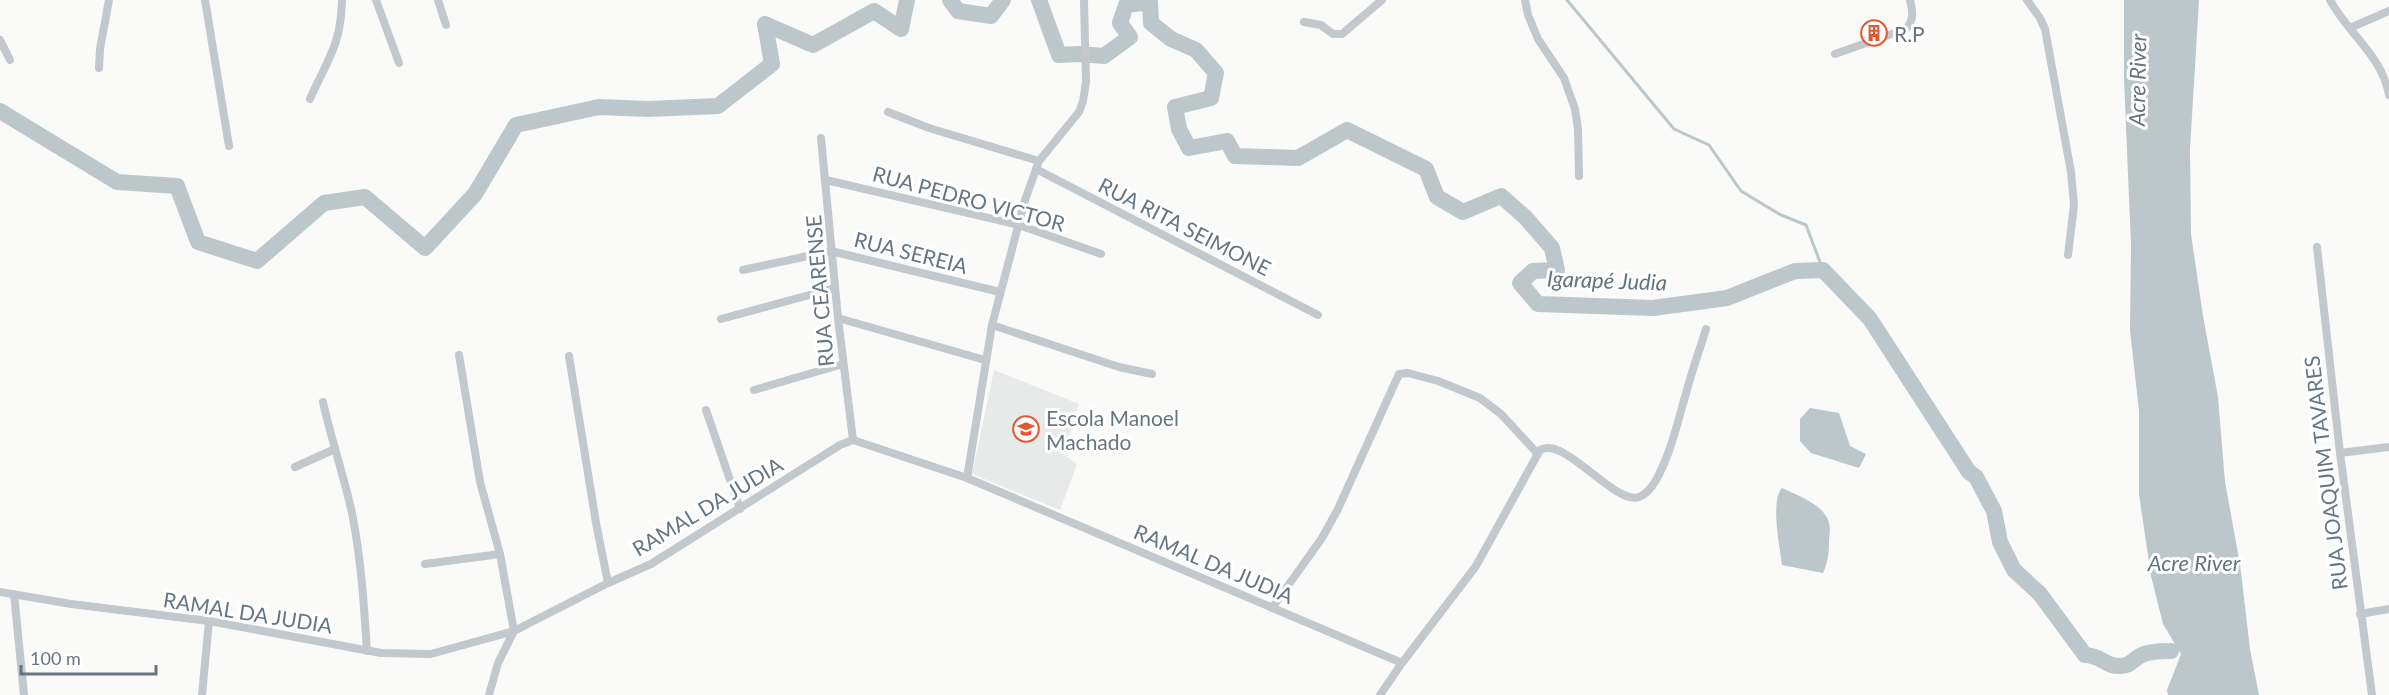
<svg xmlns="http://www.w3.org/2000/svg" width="2389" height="695" font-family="Lato,sans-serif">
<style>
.built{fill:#e8e9e9}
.water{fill:#bbc7cb}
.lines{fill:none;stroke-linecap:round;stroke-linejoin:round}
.stream{stroke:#bbc7cb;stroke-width:3}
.river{stroke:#bbc7cb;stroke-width:16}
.street{stroke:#c3c8cc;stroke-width:8}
.labels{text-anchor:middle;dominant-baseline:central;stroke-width:6;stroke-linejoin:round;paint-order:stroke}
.poi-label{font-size:21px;fill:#657683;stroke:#fff;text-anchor:start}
.street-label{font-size:21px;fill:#657683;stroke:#fff}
.water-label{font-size:22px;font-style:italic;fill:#60757c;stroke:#fff}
</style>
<rect width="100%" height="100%" fill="#fafaf8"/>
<!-- built -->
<polygon class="built" points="994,370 1079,404 1063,454 1077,464 1060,510 972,474"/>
<!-- water -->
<g class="water">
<polygon points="2124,0 2199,0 2190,149 2191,234 2203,316 2218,397 2225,482 2240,564 2250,649 2259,695 2168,695 2167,690 2181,654 2163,624 2151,576 2139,494 2139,411 2130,330 2131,245 2124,79"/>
<polygon points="1810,408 1839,413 1850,446 1866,454 1859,468 1811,453 1800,441 1800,419"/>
<path d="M 1782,488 C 1797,495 1825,505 1829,523 C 1831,529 1829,536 1829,542 C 1829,553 1828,562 1823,573 L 1782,565 C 1780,547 1770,501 1782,488 Z"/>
</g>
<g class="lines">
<!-- stream -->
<polyline class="stream" points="1567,0 1674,129 1709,145 1741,191 1781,215 1806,225 1823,270"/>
<!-- river -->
<g class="river">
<polyline points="950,0 958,11 991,16 1003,0"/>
<path d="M 1039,0 L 1059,55 L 1079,54 L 1104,56 L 1130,37 L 1120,23 L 1126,5 L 1150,2 L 1151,23 L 1171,39 L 1196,50 L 1216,73 L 1211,98 L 1175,107 L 1179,129 L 1189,148 L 1227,141 L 1235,156 L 1298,158 L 1347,130 L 1426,169 L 1437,197 L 1463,212 L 1501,196 L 1525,217 L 1552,248 L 1557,270 L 1533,271 L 1520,283 L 1538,304 L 1653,308 L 1727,298 L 1795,271 L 1823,270 L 1870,319 L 1969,472 L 1976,477 L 1994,511 L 2000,542 L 2014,570 L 2040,594 L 2085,655 C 2101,655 2105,667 2121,666 C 2131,666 2134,658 2142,655 C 2150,651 2162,651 2171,651"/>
<polyline points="0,111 117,182 177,186 198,242 257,261 324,203 365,197 425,248 475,194 516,125 599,107 648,109 718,106 772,64 765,24 813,45 874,11 901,29 907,0"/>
</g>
<!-- street -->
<g class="street">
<polyline points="205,0 229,146"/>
<polyline points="376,0 399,63"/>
<polyline points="438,0 446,25"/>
<polyline points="1525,0 1528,15 1538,39 1564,78 1575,109 1578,129 1579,176"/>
<polyline points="2027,0 2040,18 2045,29 2071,172 2074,205 2068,255"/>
<path d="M 2330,0 C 2348,34 2382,55 2389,95"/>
<polyline points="1304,22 1321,25 1333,34 1342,34 1382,0"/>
<polyline points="2350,28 2389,11"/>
<polyline points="0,40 10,60"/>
<path d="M 1835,54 L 1906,29 C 1914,20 1913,12 1910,0"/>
<polyline points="99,68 100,49 109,0"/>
<path d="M 310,99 C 327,60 341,46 342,0"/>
<polyline points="888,112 929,128 1039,161"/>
<polyline points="821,138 838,318 853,440"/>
<polyline points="1036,169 1318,315"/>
<polyline points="826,180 1019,225 1101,254"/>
<polyline points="2317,247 2340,453 2372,695"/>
<polyline points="743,270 831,251 1000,292"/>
<polyline points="838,318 985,360"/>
<polyline points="721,319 835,288"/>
<polyline points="992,325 1119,367 1152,374"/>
<polyline points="459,355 480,482 500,554 514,631 498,663 489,695"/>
<polyline points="569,356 596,523 608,583"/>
<polyline points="754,390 843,364"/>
<path d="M 323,402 C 331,439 344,476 352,513 C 361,558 364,605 367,651"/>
<polyline points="706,410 740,509"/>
<polyline points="2340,453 2389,447"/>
<polyline points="295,467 335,449"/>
<polyline points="967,478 992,325 1025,200 1039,161 1079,112 1083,101 1086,82 1084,0"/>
<polyline points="425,564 500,554"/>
<polyline points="0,592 71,604 209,621 381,653 431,654 514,631 608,583 651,564 840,445 853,440 967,478 1402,663"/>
<polyline points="14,594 24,695"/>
<polyline points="1272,608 1322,538 1338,509 1399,374 1408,373 1438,381 1480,398 1501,414 1537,453"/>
<polyline points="2360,614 2389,609"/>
<polyline points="202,695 209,621"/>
<path d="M 1380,695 L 1402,663 L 1476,566 L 1540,450 C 1564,435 1615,506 1639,497 C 1645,495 1652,487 1655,482 C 1671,454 1678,420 1687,390 C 1692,370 1700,349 1706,329"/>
</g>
</g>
<!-- icons -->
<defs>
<g id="building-ring" transform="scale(1.35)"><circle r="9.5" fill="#fff" stroke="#e4572e" stroke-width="1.5"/><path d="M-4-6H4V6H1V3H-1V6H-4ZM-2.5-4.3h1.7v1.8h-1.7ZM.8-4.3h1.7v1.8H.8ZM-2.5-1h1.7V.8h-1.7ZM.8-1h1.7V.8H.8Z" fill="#e4572e"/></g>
<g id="school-ring" transform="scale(1.35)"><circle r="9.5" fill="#fff" stroke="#e4572e" stroke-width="1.5"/><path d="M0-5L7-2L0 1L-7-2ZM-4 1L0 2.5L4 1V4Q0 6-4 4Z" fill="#e4572e"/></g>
</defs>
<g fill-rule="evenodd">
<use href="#building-ring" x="1874" y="33"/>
<use href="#school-ring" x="1026" y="429"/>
</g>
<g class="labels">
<!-- poi labels -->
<g class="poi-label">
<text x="1894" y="33">R.P</text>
<text x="1046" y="417">Escola Manoel<tspan x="1046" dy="24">Machado</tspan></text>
</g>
<!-- street labels -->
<g class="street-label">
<text transform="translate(969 198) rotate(15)">RUA PEDRO VICTOR</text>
<text transform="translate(1185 226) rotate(27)">RUA RITA SEIMONE</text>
<text transform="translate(911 252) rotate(14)">RUA SEREIA</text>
<text transform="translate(819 291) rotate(-95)">RUA CEARENSE</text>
<text transform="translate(2325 473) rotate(-97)">RUA JOAQUIM TAVARES</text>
<text transform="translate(707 506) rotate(-31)">RAMAL DA JUDIA</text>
<text transform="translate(1214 563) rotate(23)">RAMAL DA JUDIA</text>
<text transform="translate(248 612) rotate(9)">RAMAL DA JUDIA</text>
</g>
<!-- water labels -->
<g class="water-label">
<text transform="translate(2137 80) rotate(-89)">Acre River</text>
<text transform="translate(1607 280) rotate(2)">Igarapé Judia</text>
<text x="2194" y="562">Acre River</text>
</g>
</g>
<!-- scale -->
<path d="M21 665v9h135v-9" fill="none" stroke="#657683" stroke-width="3"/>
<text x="30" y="665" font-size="18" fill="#657683" stroke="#ffffff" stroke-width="4.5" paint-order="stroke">100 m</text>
</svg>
